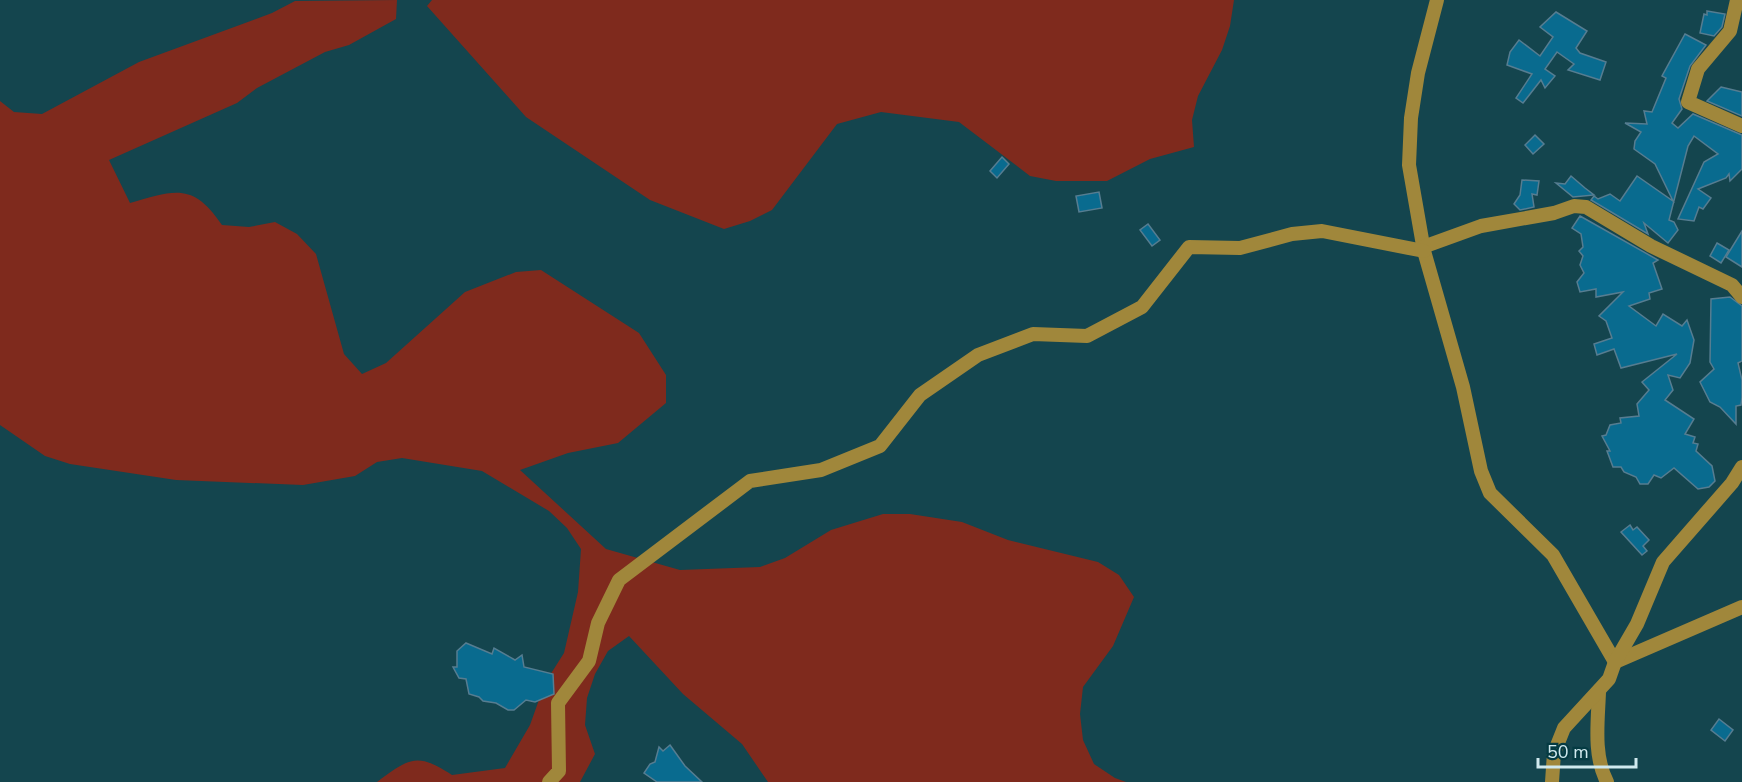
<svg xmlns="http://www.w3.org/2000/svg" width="1742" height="782" font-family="'Nunito Sans',sans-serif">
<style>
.green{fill:#7f2a1d}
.building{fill:#096b8f;stroke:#567d91;stroke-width:1.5}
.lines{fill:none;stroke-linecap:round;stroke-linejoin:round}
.minor{stroke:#a0873b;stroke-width:14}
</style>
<rect width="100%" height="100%" fill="#14454e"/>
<!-- green -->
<g class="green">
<path d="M 397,0 L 396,19 L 349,45 L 325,52 L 257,88 L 237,103 L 109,160 L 130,203 C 175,190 193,182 222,225 L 249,227 L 275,222 L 297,234 L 316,254 L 344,354 L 362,374 L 386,363 L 465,292 L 516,272 L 541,270 L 639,333 L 666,375 L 666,403 L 618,443 L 568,453 L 520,470 L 606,549 L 680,570 L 760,567 L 785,558 L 831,530 L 883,514 L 910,514 L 962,522 L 1008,540 L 1098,562 L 1119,575 L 1134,597 L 1113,646 L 1083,687 L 1080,714 L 1083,740 L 1094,764 L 1115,778 L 1126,782 L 768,782 L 742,744 L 683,694 L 629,636 L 608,651 L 595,674 L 587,698 L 585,725 L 595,754 L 580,782 L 377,782 C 409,758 417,752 452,775 L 505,768 L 530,725 L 545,683 L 564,653 L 578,592 L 581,549 L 567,528 L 549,511 L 482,471 L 402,458 L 377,462 L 355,476 L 303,485 L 176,480 L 70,464 L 45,456 L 0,425 L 0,101 L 14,112 L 42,114 L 139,62 L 272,13 L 295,1 Z"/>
<polygon points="432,0 1234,0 1230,26 1222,50 1198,96 1192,120 1194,147 1150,159 1107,181 1056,181 1030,176 959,122 881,112 837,124 772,210 750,221 724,229 650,200 526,117 427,6"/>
</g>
<!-- building -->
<g class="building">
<polygon points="1707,11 1725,14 1722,27 1714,36 1700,33 1704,14 1707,15"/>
<polygon points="1556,12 1587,31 1576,48 1580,53 1606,62 1600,80 1568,70 1574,64 1557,52 1545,69 1555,76 1545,88 1541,80 1523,103 1516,98 1532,74 1507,65 1510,52 1519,40 1540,56 1553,37 1540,27"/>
<polygon points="1685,34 1706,45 1690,66 1679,99 1682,109 1672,123 1678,128 1693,114 1742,135 1742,169 1730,181 1729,174 1726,178 1698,189 1711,198 1703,209 1699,207 1694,221 1678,219 1704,162 1718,154 1694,136 1688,146 1669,220 1674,222 1678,230 1668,243 1644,223 1648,234 1591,200 1594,196 1598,199 1610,194 1620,201 1637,176 1673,201 1655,164 1634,149 1635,141 1641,132 1625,123 1647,124 1644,111 1652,112 1666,78 1662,76"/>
<polygon points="1721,87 1742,92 1742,116 1707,101"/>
<polygon points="1535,135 1544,144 1533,154 1525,145"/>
<polygon points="1002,157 1009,164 997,178 990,171"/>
<polygon points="1571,176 1585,188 1594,195 1573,197 1556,183 1565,184"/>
<polygon points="1522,180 1539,181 1537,195 1532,194 1534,207 1520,210 1514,204 1520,195"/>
<polygon points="1099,192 1102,208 1079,212 1076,196"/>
<polygon points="1580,216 1658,260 1653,263 1662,289 1649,293 1650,299 1629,306 1656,326 1663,314 1682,326 1687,320 1694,340 1690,363 1680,378 1668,375 1673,390 1665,400 1694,419 1685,434 1695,437 1693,443 1698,444 1696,451 1712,466 1715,481 1709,487 1698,489 1674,468 1661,478 1654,475 1648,484 1640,484 1636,477 1624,472 1621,467 1613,467 1607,451 1610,451 1602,436 1606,435 1610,425 1621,423 1620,418 1639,416 1637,404 1649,390 1642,382 1677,354 1621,368 1614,349 1597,355 1594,344 1612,338 1606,321 1599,316 1623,292 1596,297 1596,289 1580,292 1577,282 1584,273 1580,265 1583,256 1579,251 1583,247 1581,234 1572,228"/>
<polygon points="1148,224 1160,240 1152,246 1140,230"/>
<polygon points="1742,231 1742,267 1726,257"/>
<polygon points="1717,243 1729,250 1721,263 1710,256"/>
<polygon points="1730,297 1742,306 1742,361 1738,363 1742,380 1742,397 1741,405 1736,406 1736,424 1720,407 1710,402 1700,382 1714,369 1710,362 1711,299"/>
<polygon points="1630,525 1633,530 1637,527 1649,540 1643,546 1647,551 1642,555 1621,532"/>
<polygon points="466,643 492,654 494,648 515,660 522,655 524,667 553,674 554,694 535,702 526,700 514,710 508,710 496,703 483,701 479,697 469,694 466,679 459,678 453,667 457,667 457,651"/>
<polygon points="1719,719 1733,730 1725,741 1711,730"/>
<polygon points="670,745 685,766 702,782 657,782 644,773 650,764 655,762 659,747 663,751"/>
</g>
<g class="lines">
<!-- minor -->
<g class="minor">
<polyline points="1437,0 1418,73 1411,118 1409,165 1424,251 1463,387 1481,471 1490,493 1553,555 1615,662 1742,607"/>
<polyline points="1737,0 1730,31 1698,69 1688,102 1742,126"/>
<polyline points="1423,247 1481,226 1554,213 1574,206 1586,207 1651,246 1732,285 1742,297"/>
<path d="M 1599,692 C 1598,721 1593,755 1607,782"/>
<polyline points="549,782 559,771 558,703 589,661 598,623 619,580 750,481 821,470 880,446 920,395 978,355 1033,334 1087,336 1142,307 1189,247 1240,248 1292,234 1322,231 1424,251"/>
<polyline points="1552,782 1554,753 1564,728 1609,679 1615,662 1637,624 1663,562 1732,483 1742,467"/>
</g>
</g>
<!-- scale -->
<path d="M1538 758v9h98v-9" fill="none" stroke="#d0e9ee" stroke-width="3"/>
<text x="1547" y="758" font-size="18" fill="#d0e9ee" stroke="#053b43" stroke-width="4.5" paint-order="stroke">50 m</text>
</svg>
